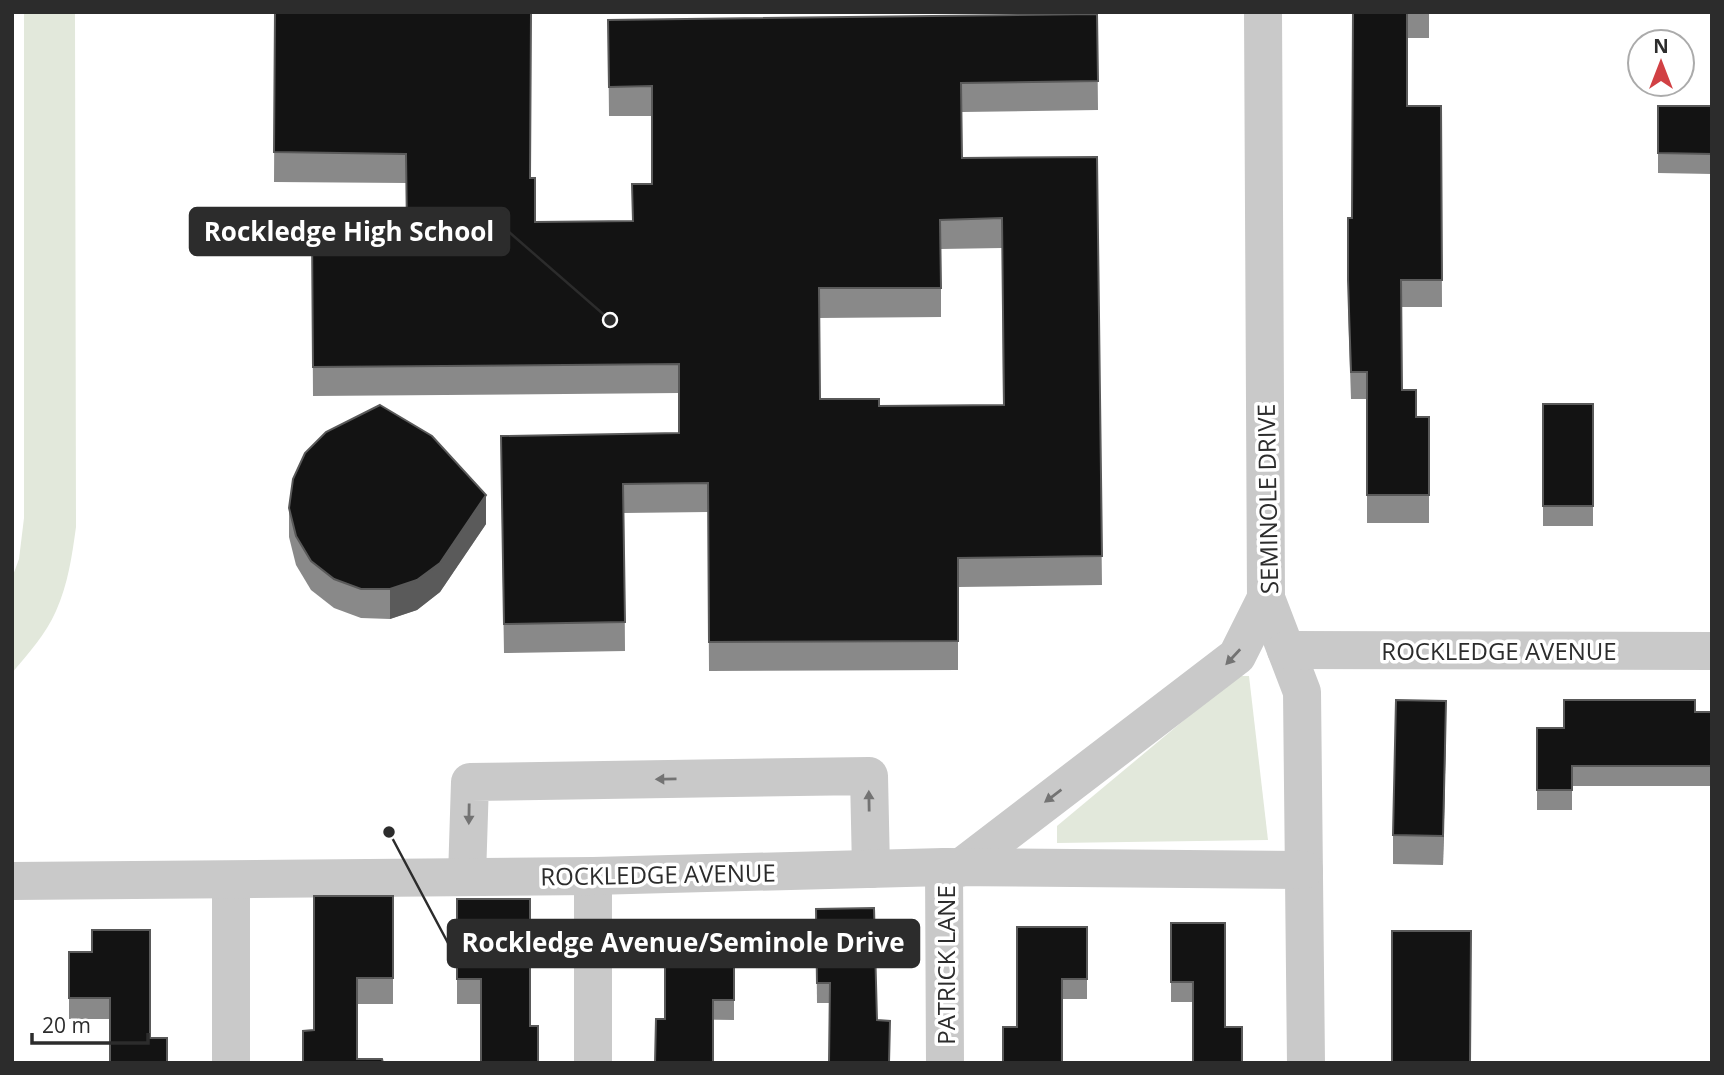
<svg xmlns="http://www.w3.org/2000/svg" width="1724" height="1075" font-family="'Open Sans',sans-serif">
<style>
.grass{fill:#e2e8db}
.lines{fill:none;stroke-linecap:round;stroke-linejoin:round}
.minor{stroke:#c9c9c9;stroke-width:38}
.wall{fill:#898989;fill-rule:evenodd}
.shaded-wall{fill:#5a5a5a}
.building{fill:#131313;stroke:#5a5a5a;stroke-width:2;fill-rule:evenodd}
.oneway{fill:#737373}
.labels{text-anchor:middle;dominant-baseline:central;stroke-width:7;stroke-linejoin:round;paint-order:stroke}
.street-label{font-size:24px;fill:#2c2c2c;stroke:#fff}
.leader{fill:none;stroke:#2c2c2c;stroke-width:2.5}
.callout-dot{fill:#2c2c2c;stroke:#fff;stroke-width:2.5}
.callout{fill:#2c2c2c;stroke:#2c2c2c;stroke-width:2.5}
.callout-label{font-size:26px;text-anchor:middle;font-weight:bold;fill:#fff}
</style>
<rect width="100%" height="100%" fill="#fff"/>
<!-- grass -->
<g class="grass">
<path d="M 24,12 L 75,12 L 76,527 C 72,556 68,584 56,611 C 46,634 28,654 12,673 L 12,578 L 19,559 L 24,518 Z"/>
<polygon points="1237,676 1249,676 1268,840 1057,843 1057,826"/>
</g>
<g class="lines">
<!-- minor -->
<g class="minor">
<polyline points="1263,12 1266,598 1302,692 1306,1063"/>
<polyline points="1286,650 1712,651"/>
<polyline points="944,867 945,1063"/>
<polyline points="960,868 1237,656 1266,598"/>
<polyline points="593,876 593,1063"/>
<polyline points="467,877 470,782 869,776 871,869"/>
<polyline points="231,880 231,1063"/>
<polyline points="12,881 593,876 944,867 1304,870"/>
</g>
</g>
<!-- wall -->
<g class="wall">
<path d="M 275,12 L 530,178 L 535,222 L 632,221 L 652,184 L 652,116 L 609,116 L 608,20 L 1097,14 L 1098,110 L 962,112 L 962,158 L 1097,157 L 1102,585 L 958,587 L 958,670 L 709,671 L 708,512 L 624,513 L 625,651 L 504,653 L 501,465 L 679,433 L 679,393 L 313,396 L 312,232 L 407,231 L 406,183 L 274,182 ZM 1002,248 L 1003,405 L 879,406 L 820,399 L 819,318 L 941,317 L 941,249 Z"/>
<polygon points="1353,12 1429,12 1429,38 1407,38 1407,106 1441,106 1442,307 1401,307 1402,390 1416,417 1429,417 1429,523 1367,523 1367,399 1351,399 1348,307 1348,218 1352,218"/>
<polygon points="1658,106 1712,106 1712,174 1658,173"/>
<rect x="1543" y="404" width="50" height="122"/>
<polygon points="289,508 486,524 440,592 417,610 390,619 361,618 334,608 311,590 296,565 289,537"/>
<polygon points="1695,712 1712,712 1712,786 1572,786 1572,810 1537,810 1537,728 1564,728"/>
<polygon points="1446,730 1443,865 1393,864 1393,835"/>
<polygon points="393,896 393,1004 357,1004 303,1063 314,1030"/>
<polygon points="457,899 530,899 481,1004 457,1004"/>
<polygon points="874,908 830,1003 817,1003 816,909"/>
<polygon points="1171,923 1225,923 1193,1002 1171,1002"/>
<polygon points="1087,927 1087,999 1062,999 1017,1027"/>
<polygon points="150,930 110,1019 69,1019 69,952 92,952"/>
<polygon points="734,930 734,1020 665,1019"/>
</g>
<!-- shaded-wall -->
<g class="shaded-wall">
<polygon points="486,495 486,524 440,592 417,610 390,619 390,589"/>
<polygon points="1446,701 1446,730 1443,865 1443,836"/>
</g>
<!-- building -->
<g class="building">
<path d="M 275,12 L 531,12 L 530,178 L 535,178 L 535,222 L 633,221 L 632,184 L 652,184 L 652,86 L 609,87 L 608,20 L 1097,14 L 1098,81 L 961,83 L 962,158 L 1097,157 L 1102,556 L 958,558 L 958,641 L 709,642 L 708,483 L 623,484 L 625,622 L 504,624 L 501,436 L 679,433 L 679,364 L 313,367 L 312,232 L 407,231 L 406,154 L 274,152 ZM 1002,218 L 1004,405 L 879,406 L 879,399 L 820,399 L 819,288 L 941,288 L 940,220 Z"/>
<polygon points="1353,12 1407,12 1407,106 1441,106 1442,280 1401,280 1402,390 1416,390 1416,417 1429,417 1429,495 1367,495 1367,372 1351,372 1348,280 1348,218 1352,218"/>
<polygon points="1658,106 1712,106 1712,154 1658,153"/>
<rect x="1543" y="404" width="50" height="102"/>
<polygon points="380,405 432,436 486,495 440,563 417,580 390,589 361,589 334,579 311,561 296,536 289,508 293,479 305,453 326,432"/>
<polygon points="1396,700 1446,701 1443,836 1393,835"/>
<polygon points="1564,700 1695,700 1695,712 1712,712 1712,766 1572,766 1572,790 1537,790 1537,728 1564,728"/>
<polygon points="314,896 393,896 393,978 357,978 357,1059 382,1059 383,1063 303,1063 303,1031 314,1030"/>
<polygon points="457,899 530,899 530,1026 538,1026 538,1063 481,1063 481,979 457,979"/>
<polygon points="874,908 877,1020 890,1021 889,1063 829,1063 830,983 817,983 816,909"/>
<polygon points="1171,923 1225,923 1225,1027 1242,1027 1242,1063 1193,1063 1193,982 1171,982"/>
<polygon points="1017,927 1087,927 1087,979 1062,979 1062,1063 1003,1063 1003,1027 1017,1027"/>
<polygon points="92,930 150,930 150,1038 167,1038 167,1063 110,1063 110,998 69,998 69,952 92,952"/>
<polygon points="665,930 734,930 734,1000 713,1000 713,1063 655,1063 656,1019 665,1019"/>
<polygon points="1392,931 1471,931 1470,1063 1392,1063"/>
</g>
<!-- one-way arrows -->
<defs><path id="oneway-solid" d="M-6-.8H1V-3.2L6.5 0L1 3.2V.8H-6Z" transform="scale(1.75)"/></defs>
<g class="oneway">
<use href="#oneway-solid" transform="translate(1233 657) rotate(133)"/>
<use href="#oneway-solid" transform="translate(666 779) rotate(179)"/>
<use href="#oneway-solid" transform="translate(1053 796) rotate(143)"/>
<use href="#oneway-solid" transform="translate(869 801) rotate(-91)"/>
<use href="#oneway-solid" transform="translate(469 814) rotate(91)"/>
</g>
<g class="labels">
<!-- street labels -->
<g class="street-label">
<text transform="translate(1267 499) rotate(-91)">SEMINOLE DRIVE</text>
<text x="1499" y="650">ROCKLEDGE AVENUE</text>
<text transform="translate(658 874) rotate(-1)">ROCKLEDGE AVENUE</text>
<text transform="translate(945 965) rotate(-90)">PATRICK LANE</text>
</g>
</g>
<!-- callouts -->
<path class="leader" d="M610 320L509 232M389 832L448 943"/>
<g class="callout-dot">
<circle cx="610" cy="320" r="7"/>
<circle cx="389" cy="832" r="7"/>
</g>
<g class="callout">
<rect x="190" y="208" width="319" height="47" rx="7"/>
<rect x="448" y="920" width="471" height="47" rx="7"/>
</g>
<g class="callout-label">
<text x="349" y="241">Rockledge High School</text>
<text x="683" y="952">Rockledge Avenue/Seminole Drive</text>
</g>
<!-- border -->
<rect width="1724" height="1075" fill="none" stroke="#2c2c2c" stroke-width="28"/>
<!-- north arrow -->
<g transform="translate(1661 63)"><circle r="33" fill="#ffffff" stroke="#ababab" stroke-width="2"/>
<path d="M0-5L12 26L0 18L-12 26Z" fill="#d14044"/>
<text y="-10" font-size="19" font-weight="bold" text-anchor="middle" fill="#2c2c2c">N</text>
</g>
<!-- scale -->
<path d="M32 1033v10h116v-10" fill="none" stroke="#2c2c2c" stroke-width="3.5"/>
<text x="42" y="1033" font-size="21" fill="#2c2c2c" stroke="#ffffff" stroke-width="5" paint-order="stroke">20 m</text>
</svg>
